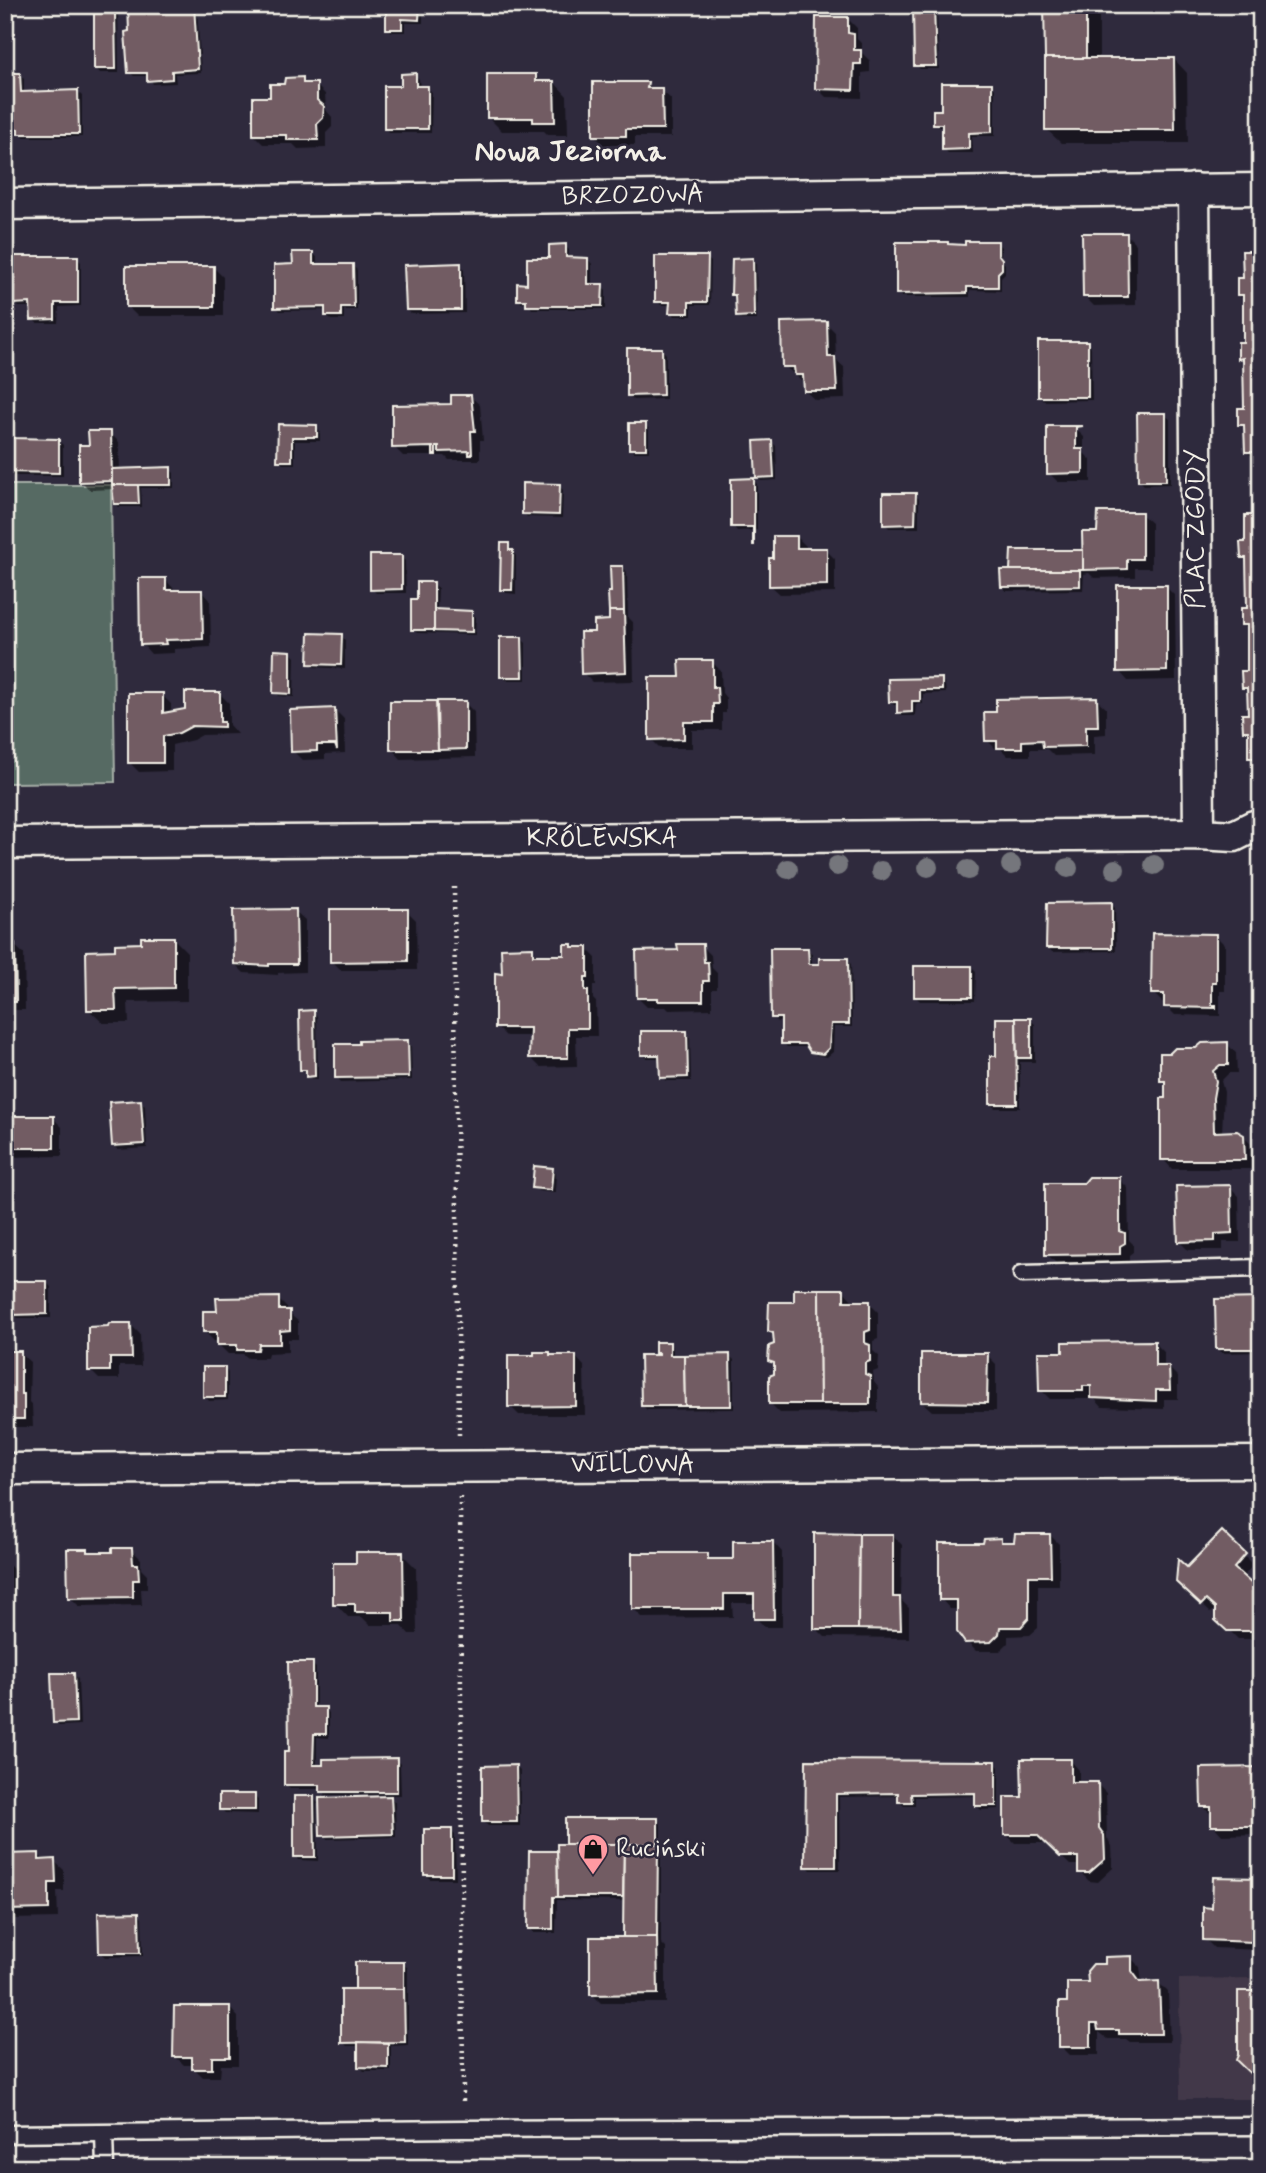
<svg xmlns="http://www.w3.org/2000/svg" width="1266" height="2173" font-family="Mynerve,sans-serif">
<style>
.built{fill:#433948}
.green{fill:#566a64;stroke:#a5aea6;stroke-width:2}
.shadow{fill:#0007}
.building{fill:#725b63;stroke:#f4f1e8;stroke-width:2}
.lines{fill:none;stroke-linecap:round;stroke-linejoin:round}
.lane-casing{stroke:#f4f1e8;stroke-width:21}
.street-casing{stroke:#f4f1e8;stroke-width:35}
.path{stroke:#f4f1e8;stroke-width:4.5;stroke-dasharray:2 5;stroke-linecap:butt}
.lane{stroke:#2f2a3d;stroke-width:16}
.street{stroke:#2f2a3d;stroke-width:30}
.tree{fill:#74767b}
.labels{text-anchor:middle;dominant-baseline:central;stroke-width:5;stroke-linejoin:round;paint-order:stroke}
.street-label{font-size:26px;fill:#f4f1e8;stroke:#2f2a3d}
.poi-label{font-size:26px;fill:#f4f1e8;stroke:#2f2a3d;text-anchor:start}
.quarter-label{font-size:30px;font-weight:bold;fill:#f4f1e8;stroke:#2f2a3d}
</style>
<rect width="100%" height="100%" fill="#2f2a3d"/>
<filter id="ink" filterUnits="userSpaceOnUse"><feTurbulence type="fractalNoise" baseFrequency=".0143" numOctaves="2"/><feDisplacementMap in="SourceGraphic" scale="14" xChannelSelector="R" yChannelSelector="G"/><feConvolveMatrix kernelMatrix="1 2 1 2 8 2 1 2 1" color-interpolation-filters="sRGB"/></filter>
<g filter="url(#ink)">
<!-- built -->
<polygon class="built" points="1261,1978 1261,2099 1180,2099 1179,1979"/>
<!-- green -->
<polygon class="green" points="5,485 111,485 115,782 5,783"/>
<!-- shadow -->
<g class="shadow">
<polygon points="97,5 118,5 119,73 100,73 96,68"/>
<polygon points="165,5 195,5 197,8 201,73 175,74 176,83 153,84 149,76 134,76 129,72 130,8"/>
<polygon points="388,5 421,5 423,8 423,23 406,23 406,32 392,32 387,28"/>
<polygon points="726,5 782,5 782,6 728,8"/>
<polygon points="877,5 917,5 917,8 933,8 937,12 939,69 920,69 916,65 914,15 886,15"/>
<polygon points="1046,5 1099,5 1099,60 1174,59 1187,73 1188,143 1061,143 1047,130"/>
<polygon points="848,19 857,28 857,39 862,44 862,53 870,61 870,72 862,73 862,98 826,97 817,88"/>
<polygon points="5,75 20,75 24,79 24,93 78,92 82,96 82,137 24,137 20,132 5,132"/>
<polygon points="415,75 419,79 420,88 427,88 432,92 431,133 389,133 385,128 402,88"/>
<polygon points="535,75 542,82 554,82 567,96 568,135 548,135 544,131 502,131 489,118"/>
<polygon points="302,79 308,85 316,85 325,94 326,110 332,117 332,127 326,133 326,148 298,149 293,144 263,144 254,135 272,98 286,86"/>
<polygon points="647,84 653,90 661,90 671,99 671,137 635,137 635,145 604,145 595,136"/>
<polygon points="991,85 995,89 995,136 972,136 973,153 948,153 944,149 943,127 939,127 935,123 943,112"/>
<polygon points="1127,235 1136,244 1136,305 1094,306 1084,296"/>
<polygon points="948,243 951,246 997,243 1001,247 1001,260 1005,264 1005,274 1001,278 1001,291 970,290 970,297 902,297 898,293"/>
<polygon points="565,246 569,250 569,259 588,259 592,264 592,286 602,286 606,290 606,309 532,309 528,303 522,303 518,299 550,259"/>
<polygon points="1261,252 1261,465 1247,452 1246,430 1240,424 1246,410 1245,363 1240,358 1245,344 1244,300 1238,294 1244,279"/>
<polygon points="312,253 317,257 317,266 352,265 357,270 357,310 344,310 344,320 331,320 327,316 327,310 280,311 276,307 294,266"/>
<polygon points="77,258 81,262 81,306 59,307 58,323 37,323 32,319 32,307 19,307 15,303"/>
<polygon points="707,258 711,262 710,305 692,305 692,316 675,316 671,312 671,305 661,305 657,301"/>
<polygon points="752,260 756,264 757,320 742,320 738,316 737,298 733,295"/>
<polygon points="460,265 464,269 465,313 412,314 407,310"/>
<polygon points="214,268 223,277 223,316 137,316 127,306"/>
<polygon points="826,323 835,332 836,360 844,367 845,399 815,400 805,391 805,383 784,366"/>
<polygon points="1087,343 1091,347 1092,400 1044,401 1040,397"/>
<polygon points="662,350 666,354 666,399 633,400 628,395"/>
<polygon points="470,396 480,405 483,440 480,440 480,460 449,460 445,456 403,456 394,447"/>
<polygon points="5,414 11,414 15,418 15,440 59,441 63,445 63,476 5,476"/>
<polygon points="1165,415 1170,419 1170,484 1144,485 1140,481"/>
<polygon points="645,425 649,429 649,452 634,452 630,448"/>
<polygon points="280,426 316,427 320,431 320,441 295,441 295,464 283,464 279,460"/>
<polygon points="1075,428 1084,437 1084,453 1091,460 1091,482 1058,482 1049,473"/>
<polygon points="110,433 119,442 120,470 170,469 174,473 174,488 141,488 142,507 119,507 115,503 115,489 90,490 81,481 90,447"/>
<polygon points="772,442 776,446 777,480 761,481 757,477"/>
<polygon points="753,480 757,484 757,530 737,531 733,526"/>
<polygon points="559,486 563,490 562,518 527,517 523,513"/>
<polygon points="915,495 919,499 919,528 889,528 885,524"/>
<polygon points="1141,514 1151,523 1151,568 1135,568 1135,577 1094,578 1089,573 1084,574 1083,590 1006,591 1002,586 1012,572 1084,551 1099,534"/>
<polygon points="1261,517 1261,768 1250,758 1250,736 1244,730 1250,716 1249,693 1244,688 1249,673 1249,630 1243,625 1248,610 1248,563 1242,557"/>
<polygon points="797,537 806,546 806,550 826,550 835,559 835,593 780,594 770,585"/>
<polygon points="508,544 516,556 516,594 506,593 502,589"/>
<polygon points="401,557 405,561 406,593 376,593 372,589"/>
<polygon points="623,567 627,572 628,617 633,622 634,681 592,682 583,673 596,633 611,621 613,594"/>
<polygon points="165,579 174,589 174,592 201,591 210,601 211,647 174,649 174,653 151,654 142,644"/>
<polygon points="434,584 438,588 437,611 471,613 476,617 475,635 417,633 413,629 419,601"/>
<polygon points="1166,587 1175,596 1176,680 1128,681 1119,671"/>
<polygon points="341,636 345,640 345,669 314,667 309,663"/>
<polygon points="522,639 526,643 526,680 506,680 502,676"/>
<polygon points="291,653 295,657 294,697 279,696 275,692"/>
<polygon points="712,662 721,671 722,693 726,698 726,713 722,713 722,730 692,730 692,748 660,748 651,739 682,678"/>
<polygon points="941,680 945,684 946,693 923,694 923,704 916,704 915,716 902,716 898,712 898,705 894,705 890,701"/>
<polygon points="220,694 229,703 229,725 237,734 202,735 193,740 172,745 172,771 139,772 130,763 162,695 171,704 171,713 187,710"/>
<polygon points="1096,699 1106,708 1106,734 1094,735 1094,755 1054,756 1047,749 1030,749 1030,756 1008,756 1001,749 996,749 987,740"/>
<polygon points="392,703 465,703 474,712 475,757 401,759 392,749"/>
<polygon points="335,710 344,719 345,753 325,754 325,759 302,760 293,751"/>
<polygon points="1111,904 1115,908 1116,951 1052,952 1048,947"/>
<polygon points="295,911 305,920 305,972 278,973 278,975 244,973 235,964"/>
<polygon points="407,911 416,920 417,970 341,970 332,961"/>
<polygon points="1216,936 1225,945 1225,991 1220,991 1220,1016 1175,1015 1166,1006 1166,1003 1162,1002 1153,993"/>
<polygon points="173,938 187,952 187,1001 128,1002 129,1023 103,1023 89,1010 117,952"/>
<polygon points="5,945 14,945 24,954 25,1010 5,1010"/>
<polygon points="702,946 711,955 712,968 717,973 717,989 712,989 712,1009 669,1010 666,1007 647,1007 638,998 679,952"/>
<polygon points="532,949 540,957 566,957 574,949 587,949 596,958 596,985 593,985 593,999 596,1002 597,1036 576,1036 577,1066 540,1067 531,1058 531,1036 506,1036 497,1027 503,975"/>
<polygon points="808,949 812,954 812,965 847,960 851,964 852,1027 834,1027 833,1052 827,1057 816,1055 809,1047 787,1047 783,1043 783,1021 777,1022 773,1017"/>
<polygon points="972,968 976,972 975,1001 920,1001 916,997"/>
<polygon points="313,1012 317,1016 318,1080 312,1080 302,1069"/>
<polygon points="998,1020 1030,1020 1035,1024 1035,1062 1020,1062 1020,1108 995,1108 991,1104 998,1058"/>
<polygon points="686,1033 690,1037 691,1081 666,1081 662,1077 661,1058 647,1058 643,1054"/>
<polygon points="407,1041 411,1046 412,1080 341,1082 337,1077"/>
<polygon points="1227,1044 1236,1053 1237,1073 1229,1073 1221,1081 1224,1092 1222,1133 1243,1136 1253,1146 1253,1169 1172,1169 1163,1159 1167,1086 1161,1080 1197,1050"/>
<polygon points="141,1102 145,1106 147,1148 118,1150 114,1146"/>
<polygon points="5,1118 53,1118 62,1127 62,1156 5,1157"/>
<polygon points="552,1169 556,1174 555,1193 538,1191 534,1187"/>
<polygon points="1119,1179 1128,1188 1129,1240 1133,1244 1133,1252 1129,1255 1129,1262 1056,1263 1047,1254 1085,1185"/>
<polygon points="1230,1187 1239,1196 1240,1242 1223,1242 1223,1250 1188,1250 1179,1241"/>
<polygon points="47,1283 51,1287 51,1318 18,1318 14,1314"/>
<polygon points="843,1290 852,1300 852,1303 869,1303 878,1312 878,1339 873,1341 873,1351 879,1356 878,1370 873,1372 874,1382 878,1387 878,1412 780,1413 771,1404 776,1366 770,1360 796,1304"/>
<polygon points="278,1299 287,1308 287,1312 298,1321 298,1339 288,1339 288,1352 268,1353 267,1358 248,1358 243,1354 228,1354 219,1345 219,1341 214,1341 205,1332 219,1313"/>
<polygon points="1261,1300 1261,1352 1222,1353 1218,1349"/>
<polygon points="131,1325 140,1334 141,1366 119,1366 119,1379 99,1379 90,1370"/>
<polygon points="5,1336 12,1343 12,1353 20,1353 30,1362 29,1402 32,1405 33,1427 5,1427"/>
<polygon points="1155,1343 1164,1352 1164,1368 1169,1368 1178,1377 1178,1399 1164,1399 1164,1409 1102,1407 1092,1396 1092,1399 1050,1399 1041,1390 1065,1354"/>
<polygon points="669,1344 673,1348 673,1356 730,1356 734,1360 734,1409 647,1410 643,1406 662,1357 657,1352"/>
<polygon points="549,1354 552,1357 575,1356 584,1366 585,1415 519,1415 510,1406 535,1357"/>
<polygon points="987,1355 996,1364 996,1411 932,1411 922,1402"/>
<polygon points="224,1368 228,1373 228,1400 209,1401 205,1396"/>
<polygon points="1222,1534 1253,1565 1242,1578 1261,1595 1261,1639 1238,1639 1227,1628 1217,1607 1211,1613 1187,1591"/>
<polygon points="893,1535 902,1545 901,1600 909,1608 909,1638 825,1637 816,1628"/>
<polygon points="1050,1535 1059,1544 1059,1585 1038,1585 1038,1628 1030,1635 1008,1636 1008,1643 1000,1651 976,1651 966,1641 959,1609 950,1609 941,1599 985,1544 1001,1540 1004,1544"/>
<polygon points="773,1542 782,1552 782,1627 765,1627 756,1618 756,1603 732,1603 733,1617 643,1618 634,1609 707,1555 713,1561 735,1561"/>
<polygon points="87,1550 90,1554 114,1554 132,1550 141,1559 141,1569 147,1575 147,1589 141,1589 142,1605 79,1606 70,1597"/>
<polygon points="402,1554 416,1568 417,1634 409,1634 401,1625 370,1625 362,1617 348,1617 335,1603 357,1565"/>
<polygon points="5,1561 14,1570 15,1619 5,1619"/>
<polygon points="312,1664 316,1668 316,1709 325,1709 329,1713 329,1738 317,1737 317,1766 396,1760 400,1764 401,1795 388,1795 395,1802 396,1837 326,1839 322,1835 387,1798 387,1795 326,1795 322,1789 290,1789 286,1785 291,1753"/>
<polygon points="73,1674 78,1679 80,1725 59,1726 55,1722"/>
<polygon points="1070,1760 1079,1770 1079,1784 1097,1784 1106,1793 1107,1838 1112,1846 1113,1868 1098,1882 1089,1881 1080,1872 1080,1865 1070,1865 1047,1843 1015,1843 1006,1834 1024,1798"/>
<polygon points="808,1761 995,1763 999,1767 999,1809 981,1810 977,1806 977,1796 915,1797 915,1806 904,1806 900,1802 900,1796 839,1797 840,1870 811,1870 807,1866"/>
<polygon points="516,1767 520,1771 520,1826 488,1826 484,1822"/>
<polygon points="1261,1769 1261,1834 1222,1835 1213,1825 1212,1815 1202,1806"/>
<polygon points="254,1796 258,1800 258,1814 225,1813 221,1809"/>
<polygon points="313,1798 319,1804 317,1804 318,1861 299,1860 295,1856"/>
<polygon points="657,1819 661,1823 661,1943 666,1948 666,2003 601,2003 592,1994 627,1939 625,1901 557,1900 556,1933 534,1933 530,1929 531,1852 559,1852"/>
<polygon points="451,1831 455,1835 456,1879 430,1879 426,1875"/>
<polygon points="39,1855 45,1861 54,1861 64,1870 64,1891 57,1891 58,1918 11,1919 5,1912 5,1856"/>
<polygon points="1261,1880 1261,1950 1214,1948 1205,1939 1214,1909"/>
<polygon points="138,1914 142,1918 143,1956 105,1957 101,1953"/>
<polygon points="1131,1958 1140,1967 1142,1983 1159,1983 1168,1992 1170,2042 1130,2042 1126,2039 1108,2039 1099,2032 1099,2055 1070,2055 1061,2046 1069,2004 1107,1965"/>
<polygon points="403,1964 408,1968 408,2045 391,2046 391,2071 364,2071 360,2067 360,2046 347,2046 343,2042 357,1991"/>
<polygon points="229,2007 238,2017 238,2065 221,2065 220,2077 203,2077 194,2068 194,2065 184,2065 175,2056"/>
</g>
<!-- building -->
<g class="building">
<polygon points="95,5 115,5 115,13 109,13 109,6 100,6 100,13 94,13"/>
<polygon points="194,5 198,69 172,71 172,79 147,81 147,73 128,73 125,32 129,31 128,6"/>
<polygon points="386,5 420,5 419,20 402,19 402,29 386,29"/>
<polygon points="1044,5 1086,5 1086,58 1045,58"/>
<polygon points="100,6 109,6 109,13 115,13 116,69 94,69 94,13 100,13"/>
<polygon points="913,6 934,6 936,66 914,66"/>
<polygon points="816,17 848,17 848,33 854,34 854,50 861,50 861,64 854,64 853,90 815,89"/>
<polygon points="1045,58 1174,58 1175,130 1045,130"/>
<polygon points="5,73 20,73 21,92 78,90 79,134 18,134 18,129 5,129"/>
<polygon points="416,73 416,86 428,86 428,129 384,129 384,86 401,86 401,74"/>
<polygon points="487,74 536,74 536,81 554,81 555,122 533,122 533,118 487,118"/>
<polygon points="303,77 303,83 317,83 317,100 324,106 323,118 317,124 318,140 287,140 287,135 253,135 253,97 270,97 270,84 284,84 285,78"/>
<polygon points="593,82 648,82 647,88 662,88 663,129 626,129 626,136 593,136"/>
<polygon points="941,83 992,83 992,132 969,133 969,149 942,150 942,124 933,124 933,110 941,110"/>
<polygon points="1082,233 1127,233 1128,297 1083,297"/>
<polygon points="965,241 998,241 998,254 1002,259 1002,269 998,273 998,287 967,287 967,293 896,294 896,242 948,242 948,244 965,245"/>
<polygon points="566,244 566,257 588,258 588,284 603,284 602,306 526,306 526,300 517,300 517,283 527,284 527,258 549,258 549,245"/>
<polygon points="1242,251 1261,251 1261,452 1245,452 1244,425 1238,425 1238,408 1244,408 1243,358 1238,359 1238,342 1243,342 1243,295 1237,295 1237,278 1243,278"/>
<polygon points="292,252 313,252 313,264 353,264 354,307 341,307 341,316 325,316 325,307 274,308 274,265 293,264"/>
<polygon points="14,256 78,256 78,303 55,303 55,319 31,320 30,303 13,304"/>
<polygon points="655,256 708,256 707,302 689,302 689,313 669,313 670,302 655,302"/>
<polygon points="753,258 754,316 736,317 735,295 731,295 732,259"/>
<polygon points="461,263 461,310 406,310 404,265"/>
<rect x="126" y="266" width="88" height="41"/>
<polygon points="827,321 828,357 835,357 837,391 804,391 803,375 795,375 794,367 782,367 781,322"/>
<rect x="1038" y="341" width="50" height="56"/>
<polygon points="627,348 662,348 663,395 627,396"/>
<polygon points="451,395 471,395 475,431 471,431 472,455 469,455 469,451 439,452 439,447 436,447 436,455 433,455 433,447 392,448 392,405 451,404"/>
<polygon points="5,412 12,412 12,438 59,439 59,473 5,472"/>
<polygon points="1137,413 1166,413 1166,481 1138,481"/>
<rect x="629" y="423" width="17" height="26"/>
<polygon points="278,424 317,425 317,437 292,437 292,461 277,461"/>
<polygon points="1047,426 1083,426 1076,427 1076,449 1083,449 1083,473 1047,474"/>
<polygon points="88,431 111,431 112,481 79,482 79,445 89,445"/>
<polygon points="772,440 774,477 756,478 754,441"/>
<polygon points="171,467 171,485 112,485 112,469"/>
<polygon points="754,478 754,545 753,545 753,527 731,527 731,479"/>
<polygon points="522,483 560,484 559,515 522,514"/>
<polygon points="112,485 138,485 139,504 114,504"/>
<polygon points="883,493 916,493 915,524 883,525"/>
<polygon points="1098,512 1142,512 1142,559 1127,559 1127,569 1083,570 1082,532 1097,532"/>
<polygon points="1245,515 1261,515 1261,758 1248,758 1248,731 1243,731 1242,714 1248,714 1247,688 1242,688 1241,671 1247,671 1247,625 1241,625 1241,608 1247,608 1246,558 1241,558 1240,542 1245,542"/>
<polygon points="773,536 797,536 797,548 827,548 827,585 769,586 769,558 773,558"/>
<polygon points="501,543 509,543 509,550 513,550 512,590 500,590"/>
<polygon points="1011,550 1083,550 1083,570 1010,570"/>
<polygon points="370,555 402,555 402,589 370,590"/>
<polygon points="610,566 623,566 624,611 609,611 608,592 611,592"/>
<polygon points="1000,570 1080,570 1080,586 1001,587"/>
<polygon points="139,578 166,578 166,590 202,590 203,639 165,640 166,644 140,645"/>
<polygon points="417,582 434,582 434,630 411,630 411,599 417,599"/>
<polygon points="1117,585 1167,585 1167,671 1117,672"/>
<polygon points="434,609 472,611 472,632 434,631"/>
<polygon points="609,611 624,611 626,672 581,674 580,632 594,632 594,621 609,620"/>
<polygon points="309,633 342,634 341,665 308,664"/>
<polygon points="500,637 522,637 523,677 500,677"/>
<polygon points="274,650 291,651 291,694 273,693"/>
<polygon points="679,660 713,660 713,687 717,687 718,704 713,704 713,722 684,722 684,739 649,740 649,677 680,677"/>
<polygon points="942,678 942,690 920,690 920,701 912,701 912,712 897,713 897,702 889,702 888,679"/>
<polygon points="185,692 220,692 220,722 224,722 224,727 192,726 179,733 163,736 163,763 128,763 128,693 163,693 163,713 185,709"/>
<polygon points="1097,697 1098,726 1086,726 1086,746 1043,747 1042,740 1022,741 1022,748 997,748 997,741 985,741 984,712 996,712 996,699"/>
<polygon points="390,701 436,701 438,750 390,750"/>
<polygon points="437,701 466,701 466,749 438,750"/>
<polygon points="335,708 337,750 335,745 317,745 317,751 291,752 290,710"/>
<polygon points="1112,902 1112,948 1046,948 1047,903"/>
<polygon points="296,909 297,964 269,964 269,966 234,964 233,910"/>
<polygon points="330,909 408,909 408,961 330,962"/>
<polygon points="1152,933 1216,934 1216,982 1212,982 1212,1005 1216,1005 1216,1008 1164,1007 1164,994 1151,994"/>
<polygon points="141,937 174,937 174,988 115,989 116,1010 87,1010 86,951 115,950 115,944 141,943"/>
<polygon points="5,943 15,943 16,1002 5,1002"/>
<polygon points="564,944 572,944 572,947 588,947 588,977 585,977 585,991 588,991 588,1028 568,1028 568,1058 529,1058 530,1028 495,1028 495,973 502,974 501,948 533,947 533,955 564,955"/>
<polygon points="677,944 703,944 704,962 708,962 709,981 703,981 703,1001 658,1001 658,998 637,998 636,951 678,950"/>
<polygon points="770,948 808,948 809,964 819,964 819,958 848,958 849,1024 831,1024 829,1048 823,1054 810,1052 805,1044 781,1044 781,1018 771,1018"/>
<rect x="914" y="966" width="58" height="31"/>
<polygon points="314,1010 315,1076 306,1077 306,1070 300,1070 299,1011"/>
<polygon points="996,1018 1016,1018 1017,1104 990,1104 990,1056 996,1056"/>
<polygon points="1016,1018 1031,1018 1031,1058 1017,1058"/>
<polygon points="641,1031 687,1031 688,1077 660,1078 659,1055 641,1055"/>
<polygon points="408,1040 409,1077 335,1078 335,1044 359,1044 359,1041"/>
<polygon points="1228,1042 1228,1065 1220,1065 1213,1071 1216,1081 1213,1098 1214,1132 1237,1131 1244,1135 1245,1160 1161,1160 1161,1098 1165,1098 1165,1081 1160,1081 1160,1053 1170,1053 1175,1048 1196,1048 1202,1043"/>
<polygon points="141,1100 144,1144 112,1146 109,1102"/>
<rect x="5" y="1116" width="49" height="32"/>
<polygon points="534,1166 553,1168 551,1190 532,1188"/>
<polygon points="1089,1177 1120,1177 1120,1231 1125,1233 1125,1243 1120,1246 1120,1254 1045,1255 1045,1183 1084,1183"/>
<polygon points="1231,1185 1232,1233 1215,1234 1215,1241 1178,1242 1176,1186"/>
<polygon points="12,1281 47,1281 47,1314 12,1315"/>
<polygon points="794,1289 819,1289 820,1404 769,1404 769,1376 774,1374 774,1363 768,1361 769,1346 774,1344 773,1333 768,1331 769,1302 794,1302"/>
<polygon points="819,1289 844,1289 844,1301 870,1301 870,1330 865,1332 865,1343 870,1345 870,1361 865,1363 865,1374 870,1376 870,1404 820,1404"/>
<polygon points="279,1297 279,1310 290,1310 290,1330 280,1331 280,1344 259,1344 258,1350 237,1350 237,1345 217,1345 217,1332 203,1332 203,1311 217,1311 216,1298"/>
<polygon points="1261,1298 1261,1349 1216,1349 1215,1299"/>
<polygon points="109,1323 131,1323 132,1358 110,1358 110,1371 88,1371 88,1327 108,1326"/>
<polygon points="1155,1341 1155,1366 1169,1366 1170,1390 1156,1390 1156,1401 1091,1398 1091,1386 1083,1386 1083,1391 1039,1391 1038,1352 1063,1352 1063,1342"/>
<polygon points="655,1342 670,1342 670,1355 684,1355 685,1406 641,1406 640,1355 658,1355 658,1353 655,1353"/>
<polygon points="5,1351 21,1351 21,1394 24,1394 24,1419 5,1419"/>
<polygon points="534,1352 550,1352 550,1355 576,1355 576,1406 508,1407 508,1355 534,1355"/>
<polygon points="921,1353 988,1353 987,1403 921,1402"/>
<polygon points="730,1354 731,1406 685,1406 684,1355"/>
<rect x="203" y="1367" width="22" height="30"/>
<polygon points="1222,1531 1246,1554 1234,1568 1261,1592 1261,1631 1227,1631 1215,1620 1215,1608 1206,1600 1201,1605 1176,1582 1178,1559 1187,1567"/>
<polygon points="814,1533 859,1534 858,1629 814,1629"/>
<polygon points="859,1534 893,1534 893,1597 900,1597 901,1630 858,1629"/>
<polygon points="1015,1534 1050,1534 1051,1576 1029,1576 1029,1618 1021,1627 1000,1627 999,1634 991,1642 965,1643 957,1632 957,1600 939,1600 939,1543 983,1543 984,1539 1001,1538 1001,1542 1014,1542"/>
<polygon points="733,1541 773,1541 774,1619 754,1619 754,1594 724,1594 724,1609 632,1609 632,1553 708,1553 708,1559 733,1559"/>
<polygon points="112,1548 132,1548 133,1564 138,1564 139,1580 133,1580 133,1597 68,1598 67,1549 88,1549 88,1552 112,1552"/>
<polygon points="356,1552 403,1552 404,1621 393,1621 393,1612 355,1612 355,1604 333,1604 333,1563 356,1563"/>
<polygon points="288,1662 313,1662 313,1707 326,1707 326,1734 314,1734 313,1765 323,1765 323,1759 397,1758 397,1792 320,1792 320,1785 284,1785 284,1751 289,1751"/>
<polygon points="51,1673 74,1673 76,1722 53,1723"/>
<polygon points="1021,1759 1071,1759 1071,1782 1098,1782 1099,1828 1104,1835 1105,1859 1089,1873 1078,1873 1078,1857 1060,1857 1037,1835 1004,1835 1004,1797 1022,1797"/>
<polygon points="806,1760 996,1761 996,1806 975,1806 975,1793 911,1794 912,1802 898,1802 898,1793 836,1794 836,1867 805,1867"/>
<polygon points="516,1765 517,1822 482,1822 482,1766"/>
<polygon points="1261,1767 1261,1807 1255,1806 1255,1826 1211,1826 1211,1807 1201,1807 1200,1768"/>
<rect x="219" y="1794" width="36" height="16"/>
<polygon points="294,1796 314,1796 315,1857 294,1857"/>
<polygon points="391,1796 393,1834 320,1836 319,1798"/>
<rect x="565" y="1818" width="93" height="26"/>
<rect x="424" y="1829" width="28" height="46"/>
<polygon points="557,1844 624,1844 623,1897 558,1897"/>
<polygon points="624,1844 658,1844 657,1937 623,1937"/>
<polygon points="529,1851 557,1851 558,1897 553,1897 553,1929 528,1929"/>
<polygon points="39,1853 39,1860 55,1859 56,1883 49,1883 49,1909 5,1910 5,1854"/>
<polygon points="1213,1877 1261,1878 1261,1925 1254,1925 1253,1942 1203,1940 1203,1907 1212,1908"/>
<polygon points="139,1912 140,1953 99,1953 98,1913"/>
<polygon points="590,1937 657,1937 658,1994 590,1995"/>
<polygon points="1132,1956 1132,1971 1140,1982 1159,1981 1161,2034 1119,2034 1119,2030 1098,2030 1097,2024 1091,2024 1091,2047 1059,2047 1059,2002 1067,2002 1067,1982 1088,1982 1087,1971 1093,1964 1105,1964 1105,1957"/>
<rect x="355" y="1962" width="49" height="27"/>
<polygon points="341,1989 404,1989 405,2042 341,2043"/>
<polygon points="1238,1991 1261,1991 1261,2084 1236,2060 1238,2055"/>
<polygon points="174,2006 230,2006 230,2057 212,2057 212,2069 192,2069 192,2057 173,2057"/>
<polygon points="358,2042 388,2043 388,2068 358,2067"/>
</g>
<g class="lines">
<!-- lane casing -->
<g class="lane-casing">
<g id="lane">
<polyline points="1022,1274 1261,1268"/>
<polyline points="5,2134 463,2129 1261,2126"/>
<polyline points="104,2134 105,2168"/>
</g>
</g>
<!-- street casing -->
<g class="street-casing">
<g id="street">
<polyline points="1194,189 1199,834"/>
<polyline points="5,204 1261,189"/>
<polyline points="5,843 1199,834 1234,836 1254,826 1261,826"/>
<polyline points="5,1469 1261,1462"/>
</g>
</g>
<!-- path -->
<g class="path">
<polyline points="454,887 459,1435"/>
<polyline points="460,1497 463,2104"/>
</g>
<!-- lane -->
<use href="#lane" class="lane"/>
<!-- street -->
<use href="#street" class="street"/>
</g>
<!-- trees -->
<g class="tree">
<circle cx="1011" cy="865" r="10"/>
<circle cx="1154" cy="865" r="10"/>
<circle cx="837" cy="866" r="10"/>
<circle cx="928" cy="867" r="10"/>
<circle cx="1068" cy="868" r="10"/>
<circle cx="788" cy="869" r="10"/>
<circle cx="1115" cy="869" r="10"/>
<circle cx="968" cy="870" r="10"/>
<circle cx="881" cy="871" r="10"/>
</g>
</g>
<!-- icons -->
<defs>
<g id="shop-pin" transform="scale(1.575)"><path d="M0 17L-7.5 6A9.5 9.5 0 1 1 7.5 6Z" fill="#ff9aa2" stroke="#2f2a3d"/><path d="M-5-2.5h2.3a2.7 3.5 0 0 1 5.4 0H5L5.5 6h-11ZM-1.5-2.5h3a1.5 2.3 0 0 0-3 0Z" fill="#111"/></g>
</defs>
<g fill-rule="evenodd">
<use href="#shop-pin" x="593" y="1849"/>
</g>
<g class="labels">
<!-- street labels -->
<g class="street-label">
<text transform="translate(633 196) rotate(-1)">BRZOZOWA</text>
<text transform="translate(1197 529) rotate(-90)">PLAC ZGODY</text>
<text x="602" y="839">KRÓLEWSKA</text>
<text x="633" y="1465">WILLOWA</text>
</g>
<!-- poi labels -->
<g class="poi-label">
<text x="616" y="1849">Ruciński</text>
</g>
<!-- quarter labels -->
<g class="quarter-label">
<text x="570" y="151">Nowa Jeziorna</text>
</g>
</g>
<!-- margin -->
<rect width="1266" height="2173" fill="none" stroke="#2f2a3d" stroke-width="28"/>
<rect x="14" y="14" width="1238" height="2145" fill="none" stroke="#f4f1e8" stroke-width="2.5" filter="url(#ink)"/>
</svg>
